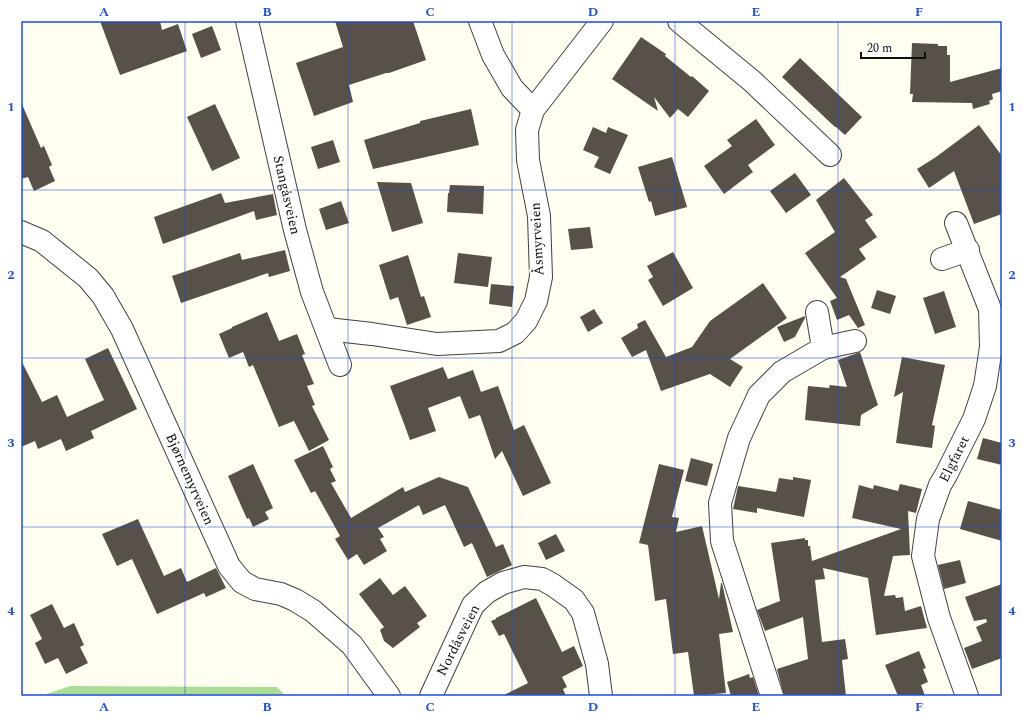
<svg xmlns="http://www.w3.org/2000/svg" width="1023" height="717" font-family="Spectral,serif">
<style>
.forest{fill:#acdd96}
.building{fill:#58514a}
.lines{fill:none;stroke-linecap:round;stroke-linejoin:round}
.minor-casing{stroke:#414141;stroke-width:24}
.minor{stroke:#fff;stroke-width:22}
.grid{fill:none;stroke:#1d4ed8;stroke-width:1;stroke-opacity:0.55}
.labels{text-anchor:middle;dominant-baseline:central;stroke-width:4;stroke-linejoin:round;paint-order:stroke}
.street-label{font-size:14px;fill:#0e0e0e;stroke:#fff}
.neatline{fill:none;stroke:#1d4ed8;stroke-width:1.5}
.grid-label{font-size:13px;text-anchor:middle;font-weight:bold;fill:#1d4ed8}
</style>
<rect width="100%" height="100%" fill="#fffef0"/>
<!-- forest -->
<polygon class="forest" points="70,686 277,687 286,696 41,696"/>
<!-- building -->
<g class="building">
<polygon points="100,21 160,21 162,30 178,24 187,51 120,75"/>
<polygon points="335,21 413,21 426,60 389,73 386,73 349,85 353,102 314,116 296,63 343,47"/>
<polygon points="212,26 221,50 201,58 192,34"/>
<polygon points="641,37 666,54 665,56 691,77 692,76 709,91 688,117 678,109 670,118 654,97 658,111 612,79"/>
<polygon points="912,43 938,44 938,46 947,46 947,55 950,55 950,82 1002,68 1002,91 992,94 993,99 989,101 990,104 973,109 972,103 912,102 913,94 910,94"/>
<polygon points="800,58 862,117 845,135 836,127 835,127 782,77"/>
<polygon points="21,102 41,148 44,146 52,165 49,167 55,181 34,191 28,177 21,179"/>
<polygon points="215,104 240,158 212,171 187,117"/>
<polygon points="471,109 479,145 373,169 364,140 420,123 420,121"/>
<polygon points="756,119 775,145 748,165 753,172 724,194 704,166 732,146 727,140"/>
<polygon points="979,125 1002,156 1002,214 974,224 954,171 929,188 917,169 936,157"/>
<polygon points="593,127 606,133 608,127 628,135 610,174 594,167 599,157 583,150"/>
<polygon points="333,140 340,162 318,169 311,147"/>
<polygon points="672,157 687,207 655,216 651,201 649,202 638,167"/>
<polygon points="795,173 811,195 786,213 770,191"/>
<polygon points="844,178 873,215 865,220 877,237 859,249 866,259 840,277 846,279 865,325 858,328 849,315 837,320 830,301 837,298 805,253 835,232 816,200"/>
<polygon points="377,182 411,183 423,223 392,232"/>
<polygon points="450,185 484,186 483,214 447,212 448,193 449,193"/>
<polygon points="221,193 225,203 273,194 277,215 256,220 254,211 163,244 154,217"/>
<polygon points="341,201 349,223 326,230 319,209"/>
<polygon points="590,227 593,248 571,250 568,229"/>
<polygon points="285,250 290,271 269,277 268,273 181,303 172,276 240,253 242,260"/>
<polygon points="673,252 693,288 663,306 648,280 653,277 647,266"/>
<polygon points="458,253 492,257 488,287 454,283"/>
<polygon points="408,255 421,297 424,296 431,317 407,325 398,297 390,300 379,265"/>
<polygon points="763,283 787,318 730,359 743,367 730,387 710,374 661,391 646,350 632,357 621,338 638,328 637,324 645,320 666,357 692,347 710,321"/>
<polygon points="491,284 514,286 512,307 489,304"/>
<polygon points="877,290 896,296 890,314 871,308"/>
<polygon points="944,291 956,327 935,334 923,298"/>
<polygon points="594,309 603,323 588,332 580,317"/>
<polygon points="267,312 279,341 297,334 305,354 302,355 314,384 307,386 315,405 312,406 329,440 309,451 294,421 279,427 253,365 249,367 243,352 229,358 219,334 232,328 232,327"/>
<polygon points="805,316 805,318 795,337 784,342 777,327"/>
<polygon points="108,348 137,409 91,431 94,438 66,451 61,439 38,449 35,441 21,447 21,360 42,402 57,395 67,417 104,400 85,359"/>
<polygon points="860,352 878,405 861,415 860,426 805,420 808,386 829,388 830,385 847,387 838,360"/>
<polygon points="902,357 945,365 932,425 935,426 932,448 896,443 903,392 894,397"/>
<polygon points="443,367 448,379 473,370 481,392 498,386 514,430 524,425 551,483 523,496 502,451 495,459 480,415 469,419 460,396 428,408 436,431 410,440 390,386"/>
<polygon points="983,438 1002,443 1002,465 977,459"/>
<polygon points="323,446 333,467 330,469 336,481 331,483 351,518 403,487 405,492 439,477 468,487 496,547 503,544 512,565 487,577 472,543 464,547 445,505 423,515 419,505 378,528 384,537 380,539 387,551 364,565 357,554 348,560 335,539 340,536 315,491 311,493 294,460"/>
<polygon points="691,458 713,464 707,486 685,481"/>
<polygon points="253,464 273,508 265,512 269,519 253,527 249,518 247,519 228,476"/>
<polygon points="659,464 684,470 672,517 679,518 676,532 702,526 719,599 721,583 722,583 733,632 719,634 726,693 694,696 688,652 673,654 666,599 655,601 648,545 639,543"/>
<polygon points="793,477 811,480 804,517 757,508 757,513 733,509 738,486 776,492 779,478 793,480"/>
<polygon points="900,484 922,489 916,513 908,511 910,555 893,556 884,596 895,595 896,598 903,597 905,611 921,606 927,628 876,635 868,578 823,568 825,579 815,580 822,642 845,639 848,659 842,660 846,696 784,696 777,669 808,659 803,617 765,631 757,610 780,601 771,543 805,538 805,540 808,540 808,546 810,546 812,561 901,529 852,518 859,485 873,489 874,485 898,491"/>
<polygon points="968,501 1002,510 1002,541 960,529"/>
<polygon points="138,519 164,576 181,568 187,582 216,568 226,588 206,597 204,593 157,614 132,559 117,566 102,534"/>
<polygon points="556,534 565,551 546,560 538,543"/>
<polygon points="960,560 966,583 944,589 938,565"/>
<polygon points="380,578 393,595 405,586 427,616 417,623 420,627 393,648 384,641 380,630 384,627 359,594"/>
<polygon points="1002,584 1002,658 972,669 964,648 982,641 976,627 987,622 986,619 974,621 965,597"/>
<polygon points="536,598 562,652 574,646 583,666 562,677 567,687 563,689 566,696 502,696 528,683 504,634 499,636 491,621 496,619 496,618"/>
<polygon points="52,604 64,628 74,623 84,645 80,647 88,663 66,674 58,658 45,664 35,643 42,639 30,615"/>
<polygon points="919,651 926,668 923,669 928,682 921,685 925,696 898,696 885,665"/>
<polygon points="749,674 750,678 753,677 759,696 731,696 727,682"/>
</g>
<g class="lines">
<!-- minor casing -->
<g class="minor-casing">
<g id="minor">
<polyline points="247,21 295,230 312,292 340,365"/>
<polyline points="480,21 493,55 512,88 533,110"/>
<polyline points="679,21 752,81 830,155"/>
<polyline points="956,223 990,309 991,347 985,386 974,419 946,475 940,485 928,519 923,556 939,618 967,696"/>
<polyline points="21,232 42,241 88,278 103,296 122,329 229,566 242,582 255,589 281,594 295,600 313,611 352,645 389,696"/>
<polyline points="942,259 968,250"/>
<polyline points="817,312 823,348"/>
<polyline points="327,329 372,334 437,344 499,341 515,333 526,321 536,301 541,277 539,216 528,160 527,130 533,110 602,21"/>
<polyline points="431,696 473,605 487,592 503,583 524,577 542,579 553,585 574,600 583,613 597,664 601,696"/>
<polyline points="772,696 722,541 720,503 739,438 759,395 782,372 823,348 855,341"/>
</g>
</g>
<!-- minor -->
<use href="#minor" class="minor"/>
</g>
<!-- grid -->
<path class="grid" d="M 185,21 L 185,696M 348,21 L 348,696M 512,21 L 512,696M 675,21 L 675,696M 838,21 L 838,696M 21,190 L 1002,190M 21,358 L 1002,358M 21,527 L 1002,527"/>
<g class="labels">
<!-- street labels -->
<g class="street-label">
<text transform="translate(287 195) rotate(77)">Stangåsveien</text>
<text transform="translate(537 239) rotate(-93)">Åsmyrveien</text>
<text transform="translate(954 459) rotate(-63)">Elgfaret</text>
<text transform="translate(190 479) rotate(66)">Bjørnemyrveien</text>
<text transform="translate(458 640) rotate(-63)">Nordåsveien</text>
</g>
</g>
<!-- border -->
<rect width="1023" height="717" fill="none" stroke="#ffffff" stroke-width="44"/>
<!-- scale -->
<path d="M861 52v6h64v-6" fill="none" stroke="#0e0e0e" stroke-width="2"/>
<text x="867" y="52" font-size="12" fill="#0e0e0e" stroke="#ffffff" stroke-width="3" paint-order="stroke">20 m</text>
<rect x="22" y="22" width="979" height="673" class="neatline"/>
<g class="grid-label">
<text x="104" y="16">A</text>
<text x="267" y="16">B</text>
<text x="430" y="16">C</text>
<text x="593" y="16">D</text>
<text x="756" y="16">E</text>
<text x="919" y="16">F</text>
<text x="11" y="111">1</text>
<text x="1012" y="111">1</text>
<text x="11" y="279">2</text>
<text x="1012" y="279">2</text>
<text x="11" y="447">3</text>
<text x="1012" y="447">3</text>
<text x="11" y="615">4</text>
<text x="1012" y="615">4</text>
<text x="104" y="711">A</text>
<text x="267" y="711">B</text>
<text x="430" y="711">C</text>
<text x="593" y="711">D</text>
<text x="756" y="711">E</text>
<text x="919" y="711">F</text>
</g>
</svg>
